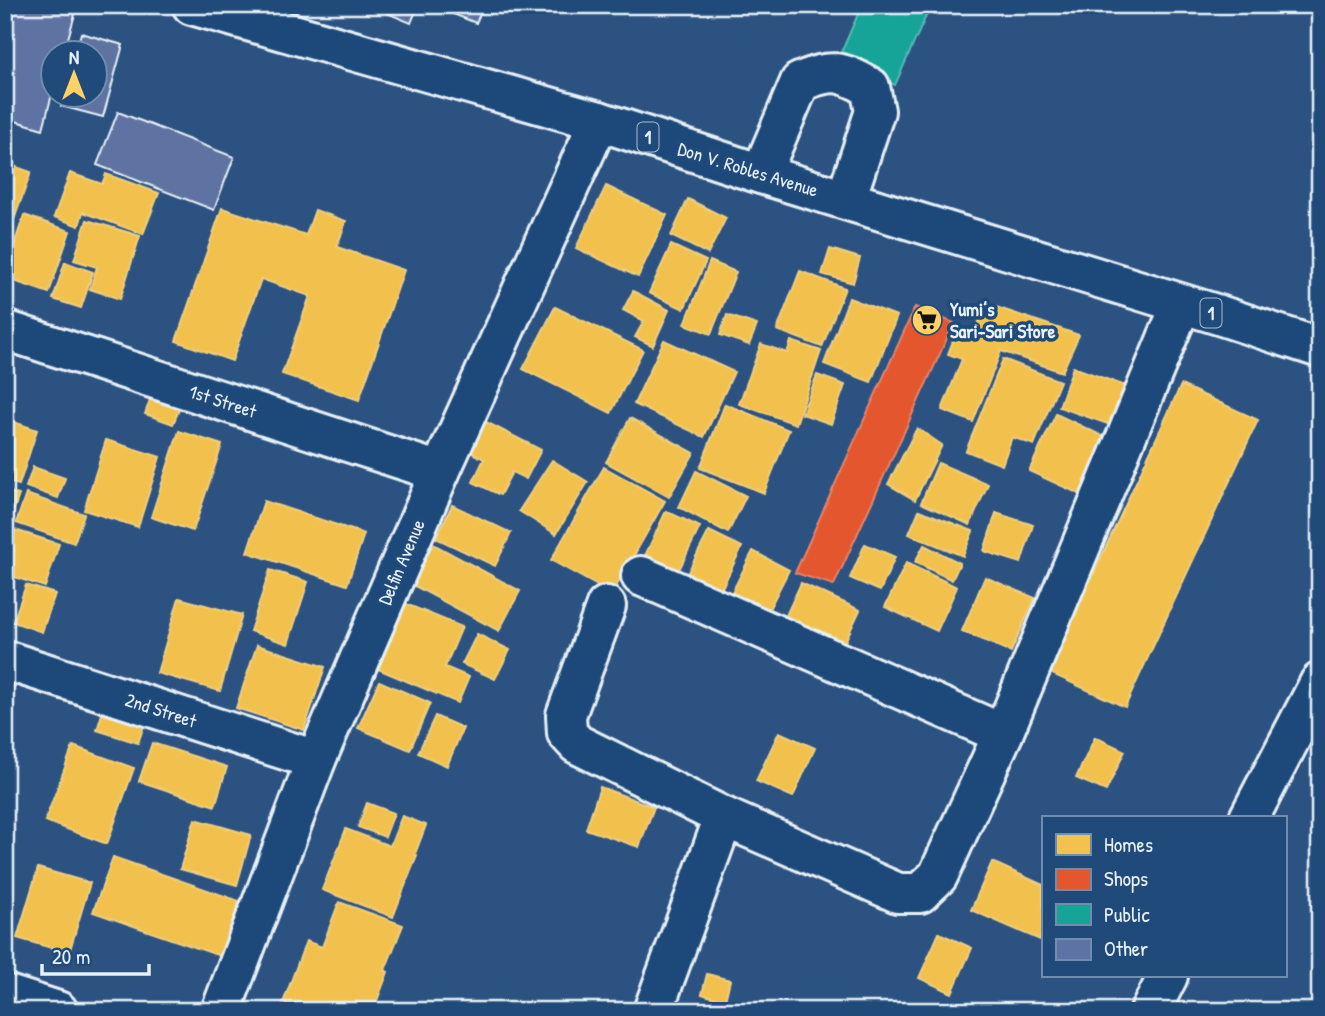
<svg xmlns="http://www.w3.org/2000/svg" width="1325" height="1016" font-family="'Patrick Hand',sans-serif">
<style>
.homes{fill:#f2c14e;stroke:#efcf81;stroke-width:2}
.shops{fill:#e4572e;stroke:#e5856b;stroke-width:2}
.public{fill:#17a398;stroke:#56bab5;stroke-width:2}
.building{fill:#5e73a3;stroke:#e8f1f8;stroke-width:2}
.lines{fill:none;stroke-linecap:round;stroke-linejoin:round}
.minor-casing{stroke:#e8f1f8;stroke-width:44}
.major-casing{stroke:#e8f1f8;stroke-width:44}
.minor{stroke:#1f4a7a;stroke-width:38}
.major{stroke:#1f4a7a;stroke-width:38}
.labels{text-anchor:middle;dominant-baseline:central;stroke-width:7;stroke-linejoin:round;paint-order:stroke}
.shield{fill:#1f4a7a;stroke:#acbfd2;stroke-width:2}
.shield-label{font-size:18px;font-weight:bold;fill:#e8f1f8}
.street-label{font-size:19px;fill:#e8f1f8;stroke:#1f4a7a}
.poi-label{font-size:19px;font-weight:bold;fill:#e8f1f8;stroke:#1f4a7a;text-anchor:start}
</style>
<rect width="100%" height="100%" fill="#2c5282"/>
<filter id="ink" filterUnits="userSpaceOnUse"><feTurbulence type="fractalNoise" baseFrequency=".0143" numOctaves="2"/><feDisplacementMap in="SourceGraphic" scale="14" xChannelSelector="R" yChannelSelector="G"/><feConvolveMatrix kernelMatrix="1 2 1 2 8 2 1 2 1" color-interpolation-filters="sRGB"/></filter>
<g filter="url(#ink)">
<!-- homes -->
<g class="homes">
<polygon points="5,163 31,172 5,245"/>
<polygon points="70,173 102,184 106,174 159,193 143,234 83,212 79,226 54,217"/>
<polygon points="606,186 667,215 638,277 576,248"/>
<polygon points="688,199 726,218 708,254 671,236"/>
<polygon points="222,208 306,235 315,210 346,221 337,247 404,270 359,400 282,374 310,296 261,279 232,361 176,341"/>
<polygon points="24,215 70,231 49,293 5,278 5,272"/>
<polygon points="87,220 140,236 120,299 90,289 97,267 74,260"/>
<polygon points="671,245 706,261 684,309 649,293"/>
<polygon points="830,249 860,258 853,283 822,274"/>
<polygon points="710,261 736,272 711,334 685,324"/>
<polygon points="65,262 93,272 81,308 53,299"/>
<polygon points="800,271 845,288 822,347 777,330"/>
<polygon points="633,291 669,310 653,346 635,337 644,321 623,310"/>
<polygon points="849,298 897,316 871,382 824,364"/>
<polygon points="987,304 1079,335 1062,372 1001,351 973,422 942,410 962,359 948,354 958,328 973,334"/>
<polygon points="555,307 643,350 611,413 523,369"/>
<polygon points="727,315 757,325 749,345 720,335"/>
<polygon points="664,340 734,372 704,437 634,404"/>
<polygon points="791,341 821,351 796,424 739,404 761,344 787,353"/>
<polygon points="1003,359 1060,381 1034,445 1012,437 1002,465 966,451"/>
<polygon points="1073,367 1137,390 1122,429 1059,407"/>
<polygon points="817,375 845,385 831,424 802,414"/>
<polygon points="1181,385 1258,420 1125,707 1048,672"/>
<polygon points="152,394 181,405 173,424 145,414"/>
<polygon points="725,404 789,430 764,493 700,468"/>
<polygon points="1056,414 1113,441 1086,497 1029,471"/>
<polygon points="630,418 694,453 669,497 606,462"/>
<polygon points="5,419 37,430 19,485 5,481"/>
<polygon points="486,422 541,450 526,479 512,472 500,495 473,482 484,459 471,452"/>
<polygon points="917,428 942,445 915,500 888,484"/>
<polygon points="179,431 222,445 193,531 151,517"/>
<polygon points="106,440 160,457 138,527 84,510"/>
<polygon points="552,460 588,482 556,534 519,511"/>
<polygon points="938,463 988,484 970,525 921,503"/>
<polygon points="33,467 65,478 58,498 26,487"/>
<polygon points="604,467 665,501 612,594 551,560"/>
<polygon points="696,471 746,496 728,533 679,507"/>
<polygon points="5,490 19,495 9,524 5,522"/>
<polygon points="26,494 84,514 74,543 16,523"/>
<polygon points="264,501 364,534 347,585 247,552"/>
<polygon points="452,505 511,533 495,566 436,538"/>
<polygon points="919,510 973,531 963,556 909,534"/>
<polygon points="666,511 700,527 676,576 643,560"/>
<polygon points="996,513 1033,525 1021,563 984,551"/>
<polygon points="15,530 59,544 45,587 5,574 5,559"/>
<polygon points="709,531 742,547 717,598 683,582"/>
<polygon points="433,544 520,591 499,631 411,584"/>
<polygon points="865,544 895,557 880,591 850,578"/>
<polygon points="924,545 960,563 952,580 915,562"/>
<polygon points="753,551 789,570 765,617 729,598"/>
<polygon points="906,563 957,587 937,631 885,607"/>
<polygon points="270,570 308,582 288,644 250,631"/>
<polygon points="985,577 1035,598 1011,652 962,631"/>
<polygon points="801,583 860,610 841,650 782,624"/>
<polygon points="26,585 55,594 42,632 13,622"/>
<polygon points="179,598 242,615 220,691 157,673"/>
<polygon points="406,604 462,627 445,667 469,677 458,703 378,669"/>
<polygon points="477,634 510,650 495,679 462,664"/>
<polygon points="257,645 325,667 304,730 236,708"/>
<polygon points="379,681 430,703 410,750 358,728"/>
<polygon points="5,682 14,685 5,713"/>
<polygon points="104,707 146,720 138,743 97,730"/>
<polygon points="435,716 463,728 447,766 418,753"/>
<polygon points="779,732 815,748 793,797 756,781"/>
<polygon points="1095,737 1125,751 1106,791 1076,778"/>
<polygon points="152,743 227,767 215,806 139,781"/>
<polygon points="73,746 134,768 107,844 45,821"/>
<polygon points="600,787 654,807 639,847 586,829"/>
<polygon points="367,803 394,813 385,837 358,827"/>
<polygon points="402,816 426,825 415,854 417,855 393,917 322,890 346,829 390,846"/>
<polygon points="195,819 251,835 237,885 180,869"/>
<polygon points="113,857 245,903 226,958 93,912"/>
<polygon points="992,862 1043,885 1043,932 1040,940 971,910"/>
<polygon points="38,868 90,883 69,953 17,938"/>
<polygon points="339,902 403,925 385,970 388,972 373,1011 302,1011 283,1003 306,941 322,947"/>
<polygon points="939,933 972,948 952,993 919,978"/>
<polygon points="707,974 730,980 725,1001 702,994"/>
</g>
<!-- shops -->
<polygon class="shops" points="915,307 954,323 834,585 795,573"/>
<!-- public -->
<polygon class="public" points="862,5 931,5 895,85 838,60"/>
<!-- building -->
<g class="building">
<polygon points="15,5 57,5 76,11 64,52 52,52 52,94 43,129 5,118 5,40"/>
<polygon points="390,5 426,5 425,9 418,6 411,23 387,13"/>
<polygon points="451,5 484,5 476,23 448,12"/>
<polygon points="81,33 123,45 103,117 61,106 64,94 94,94 94,52 76,52"/>
<polygon points="118,112 234,157 214,210 97,165"/>
</g>
<g class="lines">
<!-- minor casing -->
<g class="minor-casing">
<g id="minor">
<path d="M 761,174 L 800,82 C 831,69 840,70 870,87 L 875,111 L 846,199"/>
<polyline points="5,330 440,472"/>
<polyline points="641,576 1003,734"/>
<polyline points="606,606 566,715 567,733 577,744 724,817"/>
<polyline points="5,660 316,760"/>
<polyline points="1249,818 1320,682"/>
<polyline points="5,994 58,1011"/>
<polyline points="221,1011 316,760 440,472 599,121"/>
<polyline points="653,1011 724,817 898,893 920,893 938,876 1003,734 1181,305"/>
<polyline points="1150,1011 1168,976"/>
</g>
</g>
<!-- major casing -->
<g class="major-casing">
<polyline id="major" points="192,5 599,121 761,174 1219,315 1320,348"/>
</g>
<!-- minor -->
<use href="#minor" class="minor"/>
<!-- major -->
<use href="#major" class="major"/>
</g>
</g>
<!-- icons -->
<defs>
<g id="supermarket-disc" transform="scale(1.575)"><circle r="9.5" fill="#ffd166" stroke="#1f4a7a"/><path d="M-6-5.5h2.5l.6 2H6L4.5 2H-2.5L-4.4-4H-6ZM-1.5 3.2a1.3 1.3 0 1 0 .1 0ZM3 3.2a1.3 1.3 0 1 0 .1 0Z" fill="#111"/></g>
</defs>
<g fill-rule="evenodd">
<use href="#supermarket-disc" x="927" y="320"/>
</g>
<g class="labels">
<!-- shield labels -->
<g class="shield">
<rect x="637.5" y="122.5" width="21" height="29" rx="5"/>
<rect x="1200.5" y="298.5" width="21" height="29" rx="5"/>
</g>
<g class="shield-label">
<text x="648" y="137">1</text>
<text x="1211" y="313">1</text>
</g>
<!-- street labels -->
<g class="street-label">
<text transform="translate(748 169) rotate(17)">Don V. Robles Avenue</text>
<text transform="translate(223 401) rotate(18)">1st Street</text>
<text transform="translate(401 562) rotate(-67)">Delfin Avenue</text>
<text transform="translate(161 710) rotate(18)">2nd Street</text>
</g>
<!-- poi labels -->
<g class="poi-label">
<text x="950" y="309">Yumi’s<tspan x="950" dy="22">Sari-Sari Store</tspan></text>
</g>
</g>
<!-- margin -->
<rect width="1325" height="1016" fill="none" stroke="#1f4a7a" stroke-width="28"/>
<rect x="14" y="14" width="1297" height="988" fill="none" stroke="#e8f1f8" stroke-width="2.5" filter="url(#ink)"/>
<!-- legend -->
<rect x="1042" y="816" width="245" height="161" fill="#1f4a7a" stroke="#6f8dac" stroke-width="2"/>
<rect x="1056" y="834" width="35" height="21" fill="#f2c14e" stroke="#6f8dac" stroke-width="2"/>
<text x="1104" y="852" font-size="21" fill="#e8f1f8">Homes</text>
<rect x="1056" y="869" width="35" height="21" fill="#e4572e" stroke="#6f8dac" stroke-width="2"/>
<text x="1104" y="886" font-size="21" fill="#e8f1f8">Shops</text>
<rect x="1056" y="904" width="35" height="21" fill="#17a398" stroke="#6f8dac" stroke-width="2"/>
<text x="1104" y="922" font-size="21" fill="#e8f1f8">Public</text>
<rect x="1056" y="939" width="35" height="21" fill="#5e73a3" stroke="#6f8dac" stroke-width="2"/>
<text x="1104" y="956" font-size="21" fill="#e8f1f8">Other</text>
<!-- north arrow -->
<g transform="translate(74 74)"><circle r="33" fill="#1f4a7a" stroke="#6f8dac" stroke-width="2"/>
<path d="M0-5L12 26L0 18L-12 26Z" fill="#ffd166"/>
<text y="-10" font-size="19" font-weight="bold" text-anchor="middle" fill="#e8f1f8">N</text>
</g>
<!-- scale -->
<path d="M42 964v10h107v-10" fill="none" stroke="#e8f1f8" stroke-width="3.5"/>
<text x="52" y="964" font-size="21" fill="#e8f1f8" stroke="#1f4a7a" stroke-width="5" paint-order="stroke">20 m</text>
</svg>
